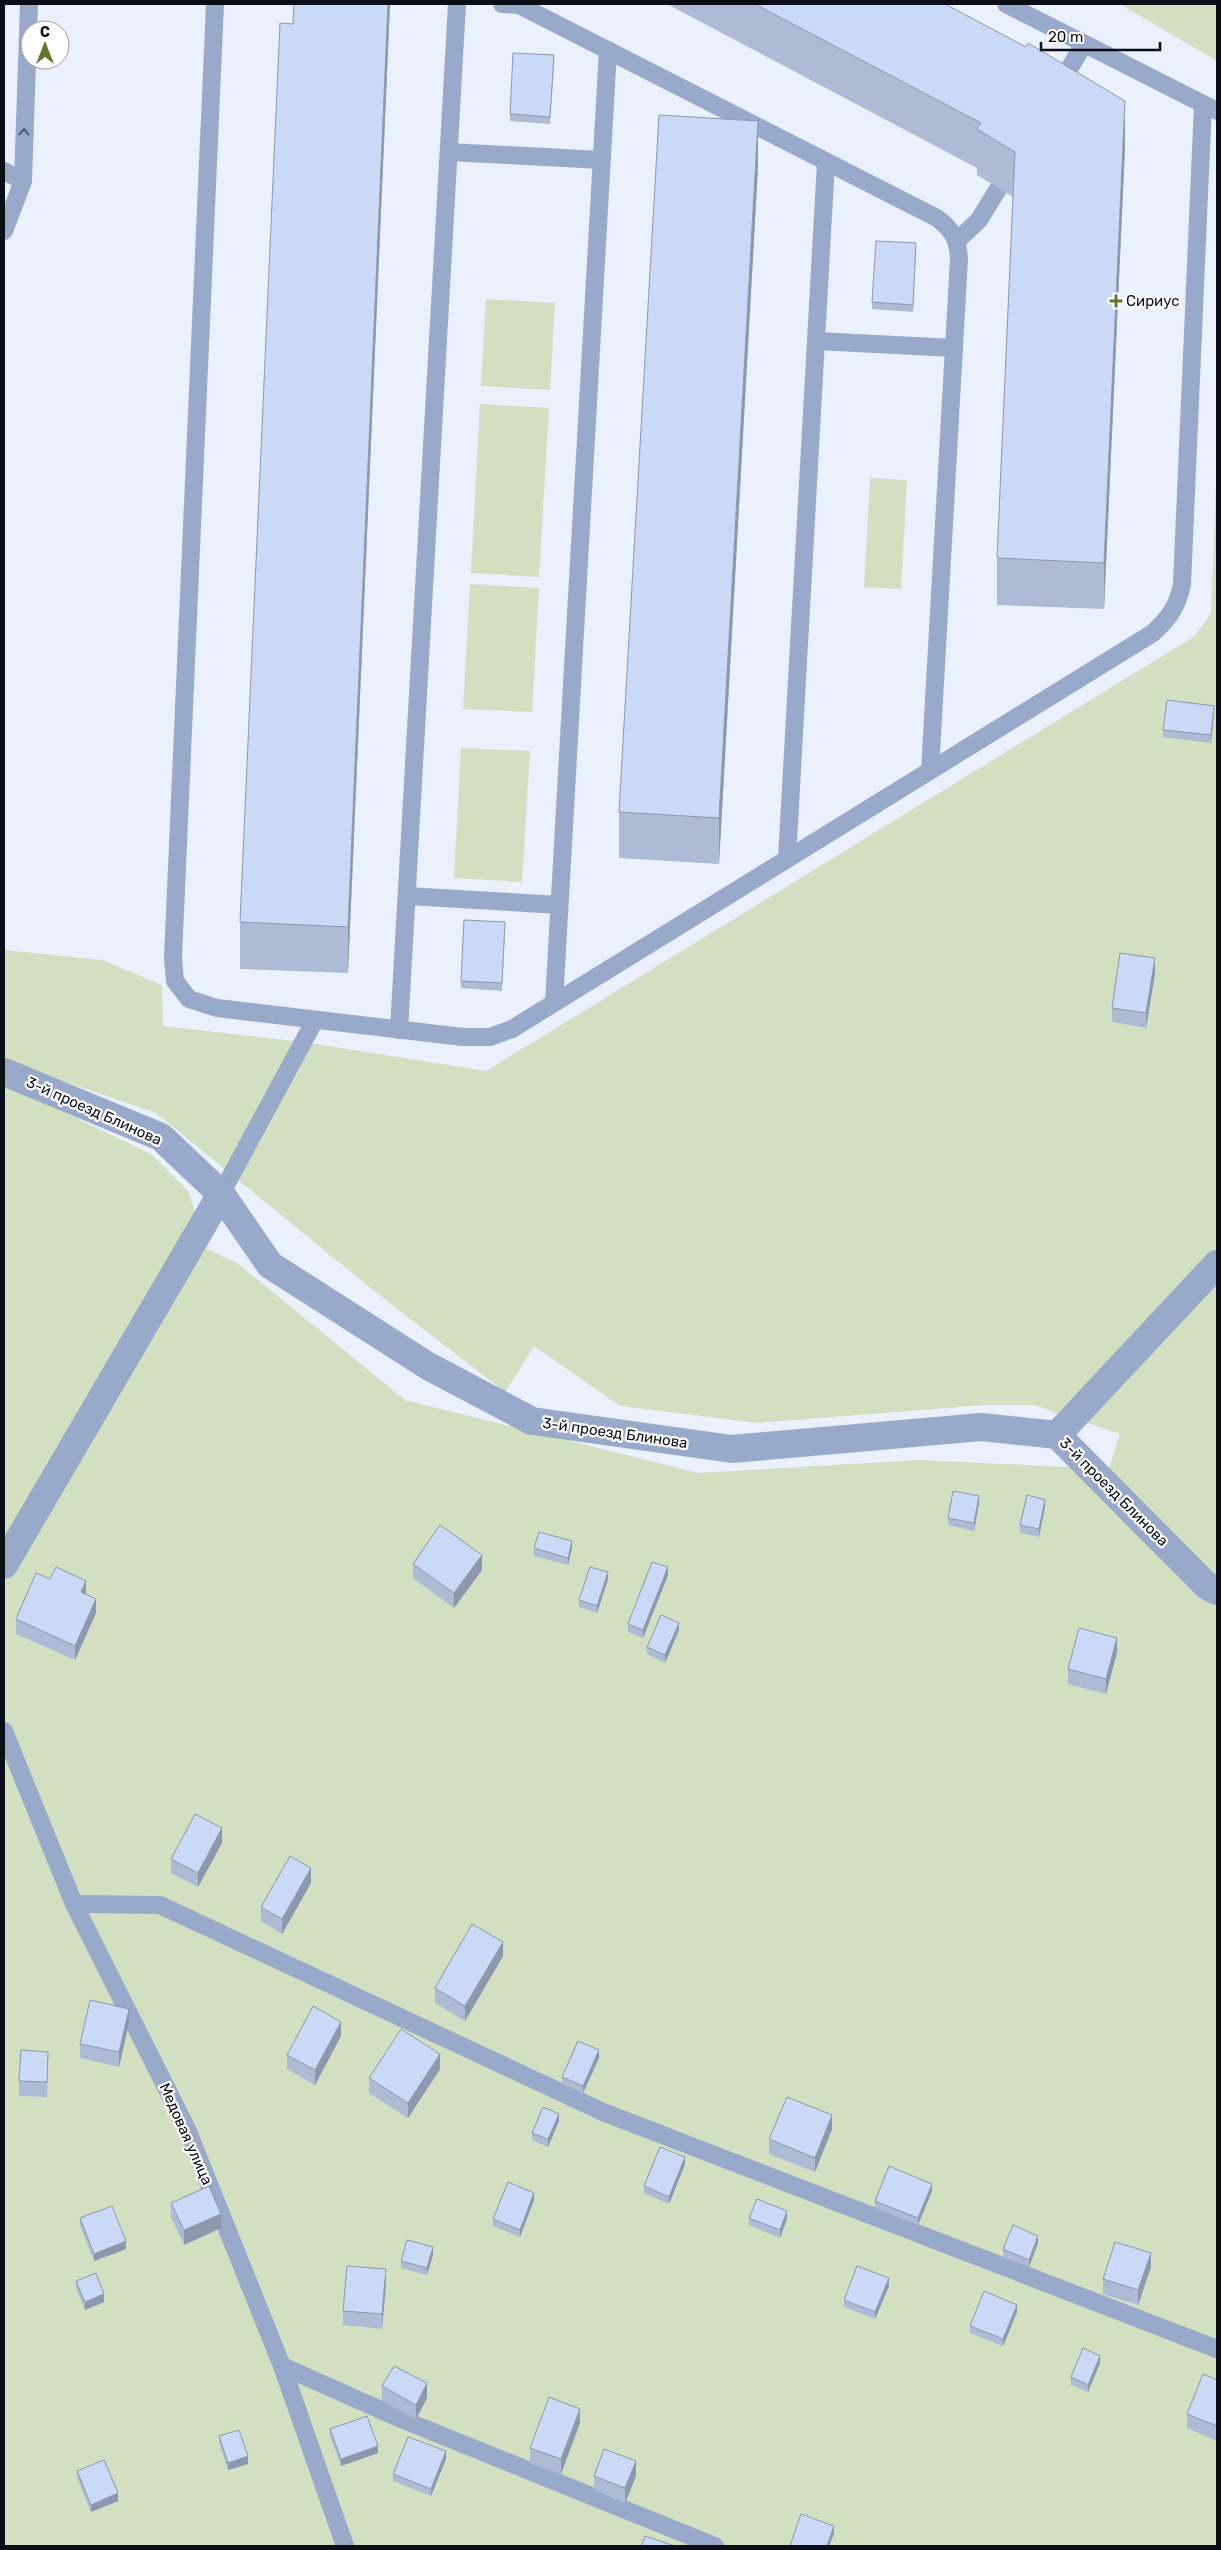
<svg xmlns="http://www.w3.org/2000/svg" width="1221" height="2550" font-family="Rubik,sans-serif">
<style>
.green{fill:#d2dfc1}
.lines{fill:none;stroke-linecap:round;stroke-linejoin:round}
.service{stroke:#98a9ca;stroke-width:18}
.minor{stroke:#98a9ca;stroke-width:28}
.wall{fill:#adbbd4}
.shaded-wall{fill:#8d98ac}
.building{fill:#c9d9f6;stroke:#8d98ac}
.oneway{stroke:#505c70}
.poi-dot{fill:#5f782b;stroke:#fff;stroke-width:2}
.labels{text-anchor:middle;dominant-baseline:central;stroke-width:4.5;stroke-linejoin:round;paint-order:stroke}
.poi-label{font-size:15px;fill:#090e17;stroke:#fff;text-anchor:start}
.street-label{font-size:15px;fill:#090e17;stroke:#fff}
</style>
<rect width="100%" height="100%" fill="#eaf0fc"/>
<!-- green -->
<g class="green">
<polygon points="1120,4 1217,4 1217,61"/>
<polygon points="486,299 555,303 550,390 481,386"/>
<polygon points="480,404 549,408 539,577 471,573"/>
<polygon points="1217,465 1217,2546 4,2546 4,1083 151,1154 189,1192 205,1248 237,1263 405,1400 699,1473 920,1460 1109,1469 1120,1434 1034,1405 985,1405 757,1423 620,1406 534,1346 505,1392 378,1294 156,1113 4,1061 4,950 102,960 162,985 163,1026 303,1042 486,1071 1195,636 1211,613"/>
<polygon points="870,478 907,480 901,589 864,587"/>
<polygon points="470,584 539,588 532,712 463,709"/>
<polygon points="461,748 530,751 522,882 454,878"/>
</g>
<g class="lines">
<!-- service -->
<g class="service">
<path d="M 215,4 L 173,958 L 175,981 L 189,999 L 217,1008 L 463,1037 L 490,1037 L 512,1029 L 1153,633 C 1169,618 1178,606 1182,584 L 1203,104"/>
<path d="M 502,4 L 519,5 L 937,218 C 953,230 958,240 959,259 L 930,771"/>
<polyline points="1006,4 1217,111"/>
<polyline points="1057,89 1084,44"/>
<polyline points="449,152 601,160"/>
<polyline points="4,171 23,181"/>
<polyline points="4,231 23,181 29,4"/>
<polyline points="958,240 979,220 998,189"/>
<polyline points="817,341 954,348"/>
<polyline points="787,859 826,162"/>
<polyline points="407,896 559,905"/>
<polyline points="554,1003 608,50"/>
<polyline points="399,1030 457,4"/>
<polyline points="221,1194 315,1020"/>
<polyline points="4,1731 74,1904 187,2129 282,2366 345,2546"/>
<polyline points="74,1904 160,1905 603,2112 1217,2349"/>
<polyline points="282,2366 401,2419 715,2546"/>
</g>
<!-- minor -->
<g class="minor">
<polyline points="4,1072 161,1137 221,1194 270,1265 428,1366 532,1421 732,1449 981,1427 1057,1435 1207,1586 1217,1591"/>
<polyline points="1057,1435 1217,1264"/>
<polyline points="4,1565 221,1194"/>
</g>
</g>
<!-- wall -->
<g class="wall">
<polygon points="390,4 348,973 240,969 240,922 293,24"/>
<polygon points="667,4 945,4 1125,147 1104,609 997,605 997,558 1013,197 977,175 977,168"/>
<polygon points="554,63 550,124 510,121 510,114"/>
<polygon points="758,167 719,864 619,858 619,812"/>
<polygon points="916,251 913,312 872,309 872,302"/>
<polygon points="1214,713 1211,743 1163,737 1163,730"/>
<polygon points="505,929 502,991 461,988 461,981"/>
<polygon points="1155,973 1146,1028 1112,1022 1112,1008"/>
<polygon points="979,1503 974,1531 948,1525 948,1518"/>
<polygon points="1045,1507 1039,1537 1020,1533 1020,1525"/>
<polygon points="534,1548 572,1548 568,1565 534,1556"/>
<polygon points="413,1564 482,1570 454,1608 413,1578"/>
<polygon points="668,1575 643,1638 628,1632 628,1624"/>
<polygon points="608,1579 597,1613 579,1607 579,1600"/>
<polygon points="86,1594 96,1613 75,1660 16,1634 16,1619"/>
<polygon points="679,1630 665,1663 647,1654 647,1647"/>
<polygon points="1117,1652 1106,1694 1068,1684 1068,1669"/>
<polygon points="222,1843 198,1887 171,1873 171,1859"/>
<polygon points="311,1883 282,1934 261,1921 261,1907"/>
<polygon points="503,1956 465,2021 435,2003 435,1988"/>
<polygon points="129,2023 119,2067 80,2058 80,2044"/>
<polygon points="341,2036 315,2085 287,2069 287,2055"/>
<polygon points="599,2058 583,2093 562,2084 562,2077"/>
<polygon points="48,2066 47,2097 19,2096 19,2081"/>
<polygon points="440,2069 408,2118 369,2093 369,2078"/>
<polygon points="559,2121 548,2147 532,2140 532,2133"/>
<polygon points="832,2129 815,2172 769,2154 769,2139"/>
<polygon points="685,2164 669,2204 644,2193 644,2186"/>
<polygon points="932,2191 918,2225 875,2208 875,2201"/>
<polygon points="534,2200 520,2237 493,2226 493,2219"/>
<polygon points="171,2203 221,2228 184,2245 171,2217"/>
<polygon points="80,2218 126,2249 94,2261 80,2225"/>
<polygon points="749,2218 787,2219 780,2238 749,2225"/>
<polygon points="1038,2243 1029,2267 1003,2257 1003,2249"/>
<polygon points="433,2255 427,2275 401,2268 401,2261"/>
<polygon points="1151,2267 1138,2305 1103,2294 1103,2279"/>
<polygon points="76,2281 104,2302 85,2310 76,2288"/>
<polygon points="386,2284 382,2329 343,2325 343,2311"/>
<polygon points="889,2286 875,2319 844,2307 844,2300"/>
<polygon points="1017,2312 1003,2346 970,2333 970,2326"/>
<polygon points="1100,2363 1088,2392 1071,2385 1071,2377"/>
<polygon points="1217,2380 1217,2441 1187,2428 1187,2414"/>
<polygon points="382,2386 427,2398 416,2419 382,2401"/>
<polygon points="580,2423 561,2474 530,2463 530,2448"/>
<polygon points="330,2429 378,2453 341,2466 330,2436"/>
<polygon points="219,2436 248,2464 228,2470 219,2443"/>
<polygon points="446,2459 431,2496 393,2481 393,2474"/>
<polygon points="77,2471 118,2501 91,2512 77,2478"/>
<polygon points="594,2476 636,2476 625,2503 594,2490"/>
</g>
<!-- shaded-wall -->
<g class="shaded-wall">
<polygon points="388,4 390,4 348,973 348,927"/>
<polygon points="1125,101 1125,147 1104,609 1104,563"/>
<polygon points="758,121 758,167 719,864 719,818"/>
<polygon points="1214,706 1214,713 1211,743 1211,735"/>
<polygon points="1155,958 1155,973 1146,1028 1146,1013"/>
<polygon points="979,1496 979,1503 974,1531 974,1523"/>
<polygon points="1045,1500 1045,1507 1039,1537 1039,1529"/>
<polygon points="572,1541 572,1548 568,1565 568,1558"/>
<polygon points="482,1555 482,1570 454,1608 454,1593"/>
<polygon points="668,1567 668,1575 643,1638 643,1630"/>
<polygon points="608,1572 608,1579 597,1613 597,1606"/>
<polygon points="86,1581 86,1595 81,1592"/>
<polygon points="96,1599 96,1613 75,1660 75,1646"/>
<polygon points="679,1623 679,1630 665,1663 665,1655"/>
<polygon points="1117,1638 1117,1652 1106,1694 1106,1679"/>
<polygon points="222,1828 222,1843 198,1887 198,1873"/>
<polygon points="311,1868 311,1883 282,1934 282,1919"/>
<polygon points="503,1942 503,1956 465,2021 465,2006"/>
<polygon points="129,2009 129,2023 119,2067 119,2052"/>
<polygon points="341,2022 341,2036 315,2085 315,2070"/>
<polygon points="599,2050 599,2058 583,2093 583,2086"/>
<polygon points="440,2054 440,2069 408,2118 408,2103"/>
<polygon points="559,2114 559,2121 548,2147 548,2139"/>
<polygon points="832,2115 832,2129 815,2172 815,2158"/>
<polygon points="685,2157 685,2164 669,2204 669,2197"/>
<polygon points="932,2184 932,2191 918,2225 918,2218"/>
<polygon points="534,2193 534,2200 520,2237 520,2230"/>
<polygon points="787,2211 787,2219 780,2238 780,2230"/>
<polygon points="221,2214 221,2228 184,2245 184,2230"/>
<polygon points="1038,2236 1038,2243 1029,2267 1029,2260"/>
<polygon points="126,2241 126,2249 94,2261 94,2254"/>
<polygon points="433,2247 433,2255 427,2275 427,2268"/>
<polygon points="1151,2253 1151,2267 1138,2305 1138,2290"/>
<polygon points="386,2269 386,2284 382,2329 382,2314"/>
<polygon points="889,2278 889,2286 875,2319 875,2312"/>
<polygon points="104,2294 104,2302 85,2310 85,2302"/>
<polygon points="1017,2305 1017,2312 1003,2346 1003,2339"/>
<polygon points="1100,2356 1100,2363 1088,2392 1088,2385"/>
<polygon points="427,2383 427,2398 416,2419 416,2405"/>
<polygon points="580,2409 580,2423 561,2474 561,2459"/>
<polygon points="378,2446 378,2453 341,2466 341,2459"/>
<polygon points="446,2451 446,2459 431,2496 431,2489"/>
<polygon points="248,2456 248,2464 228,2470 228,2463"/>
<polygon points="636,2461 636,2476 625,2503 625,2488"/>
<polygon points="118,2493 118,2501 91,2512 91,2505"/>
<polygon points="834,2526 834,2534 829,2546 827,2546"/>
</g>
<!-- building -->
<g class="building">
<polygon points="294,4 388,4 348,927 240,922 280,23 293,24"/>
<polygon points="755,4 945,4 1026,47 1028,43 1125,101 1104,563 997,558 1015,152 977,129 981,123"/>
<polygon points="513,53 554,55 550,117 510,114"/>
<polygon points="659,115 758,121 719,818 619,812"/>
<polygon points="876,241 916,243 913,305 872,302"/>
<polygon points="1167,700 1214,706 1211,735 1163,730"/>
<polygon points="464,920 505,922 502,983 461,981"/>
<polygon points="1120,953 1155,958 1146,1013 1112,1008"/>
<polygon points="953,1491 979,1496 974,1523 948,1518"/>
<polygon points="1027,1495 1045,1500 1039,1529 1020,1525"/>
<polygon points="440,1525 482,1555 454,1593 413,1564"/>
<polygon points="539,1532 572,1541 568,1558 534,1548"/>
<polygon points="652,1562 668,1567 643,1630 628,1624"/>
<polygon points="56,1567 86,1581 81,1592 96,1599 75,1646 16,1619 36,1573 50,1579"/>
<polygon points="590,1567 608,1572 597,1606 579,1600"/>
<polygon points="661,1615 679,1623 665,1655 647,1647"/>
<polygon points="1079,1628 1117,1638 1106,1679 1068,1669"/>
<polygon points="195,1814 222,1828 198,1873 171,1859"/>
<polygon points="290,1856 311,1868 282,1919 261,1907"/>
<polygon points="472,1924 503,1942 465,2006 435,1988"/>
<polygon points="90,2000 129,2009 119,2052 80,2044"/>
<polygon points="313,2006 341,2022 315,2070 287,2055"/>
<polygon points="401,2029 440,2054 408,2103 369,2078"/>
<polygon points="578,2041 599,2050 583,2086 562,2077"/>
<polygon points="21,2050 48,2052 47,2082 19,2081"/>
<polygon points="787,2097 832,2115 815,2158 769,2139"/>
<polygon points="543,2107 559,2114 548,2139 532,2133"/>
<polygon points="660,2147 685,2157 669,2197 644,2186"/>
<polygon points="889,2166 932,2184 918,2218 875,2201"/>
<polygon points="508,2182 534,2193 520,2230 493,2219"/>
<polygon points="209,2186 221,2214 184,2230 171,2203"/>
<polygon points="757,2199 787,2211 780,2230 749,2218"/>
<polygon points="112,2206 126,2241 94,2254 80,2218"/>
<polygon points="1013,2225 1038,2236 1029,2260 1003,2249"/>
<polygon points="407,2240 433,2247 427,2268 401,2261"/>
<polygon points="1115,2242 1151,2253 1138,2290 1103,2279"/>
<polygon points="347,2266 386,2269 382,2314 343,2311"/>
<polygon points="857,2266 889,2278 875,2312 844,2300"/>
<polygon points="96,2273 104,2294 85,2302 76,2281"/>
<polygon points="984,2291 1017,2305 1003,2339 970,2326"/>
<polygon points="1083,2348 1100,2356 1088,2385 1071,2377"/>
<polygon points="394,2366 427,2383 416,2405 382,2386"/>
<polygon points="1203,2374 1217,2380 1217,2426 1187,2414"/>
<polygon points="549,2397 580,2409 561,2459 530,2448"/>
<polygon points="367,2416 378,2446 341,2459 330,2429"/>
<polygon points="239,2430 248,2456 228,2463 219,2436"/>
<polygon points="408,2437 446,2451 431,2489 393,2474"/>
<polygon points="604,2449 636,2461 625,2488 594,2476"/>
<polygon points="104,2460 118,2493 91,2505 77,2471"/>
<polygon points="801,2514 834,2526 827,2546 790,2546"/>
<polygon points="645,2536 675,2546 641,2546"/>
</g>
<!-- one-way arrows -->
<defs><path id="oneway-chevron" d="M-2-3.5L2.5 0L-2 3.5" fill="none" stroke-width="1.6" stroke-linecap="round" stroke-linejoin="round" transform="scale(1.25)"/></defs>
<use class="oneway" href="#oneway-chevron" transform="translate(24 132) rotate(-88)"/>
<!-- markers -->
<path class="poi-dot" d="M1113.5 293.5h5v5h5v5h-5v5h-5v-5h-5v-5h5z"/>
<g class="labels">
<!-- poi labels -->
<g class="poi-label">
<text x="1126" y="301">Сириус</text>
</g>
<!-- street labels -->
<g class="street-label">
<text transform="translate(94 1111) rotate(24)">3-й проезд Блинова</text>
<text transform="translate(615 1433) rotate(8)">3-й проезд Блинова</text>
<text transform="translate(1114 1492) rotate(45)">3-й проезд Блинова</text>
<text transform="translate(186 2134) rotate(66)">Медовая улица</text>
</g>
</g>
<!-- border -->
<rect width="1221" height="2550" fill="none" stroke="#090e17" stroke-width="10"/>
<!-- north arrow -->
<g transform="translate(45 45)"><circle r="24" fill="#ffffff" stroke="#9d9fa2"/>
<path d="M0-4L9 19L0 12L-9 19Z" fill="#5f782b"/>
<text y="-8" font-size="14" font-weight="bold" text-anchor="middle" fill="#090e17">С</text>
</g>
<!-- scale -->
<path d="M1041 42v8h119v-8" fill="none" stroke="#090e17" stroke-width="2.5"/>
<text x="1048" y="42" font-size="15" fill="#090e17" stroke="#ffffff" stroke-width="4" paint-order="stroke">20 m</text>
</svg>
